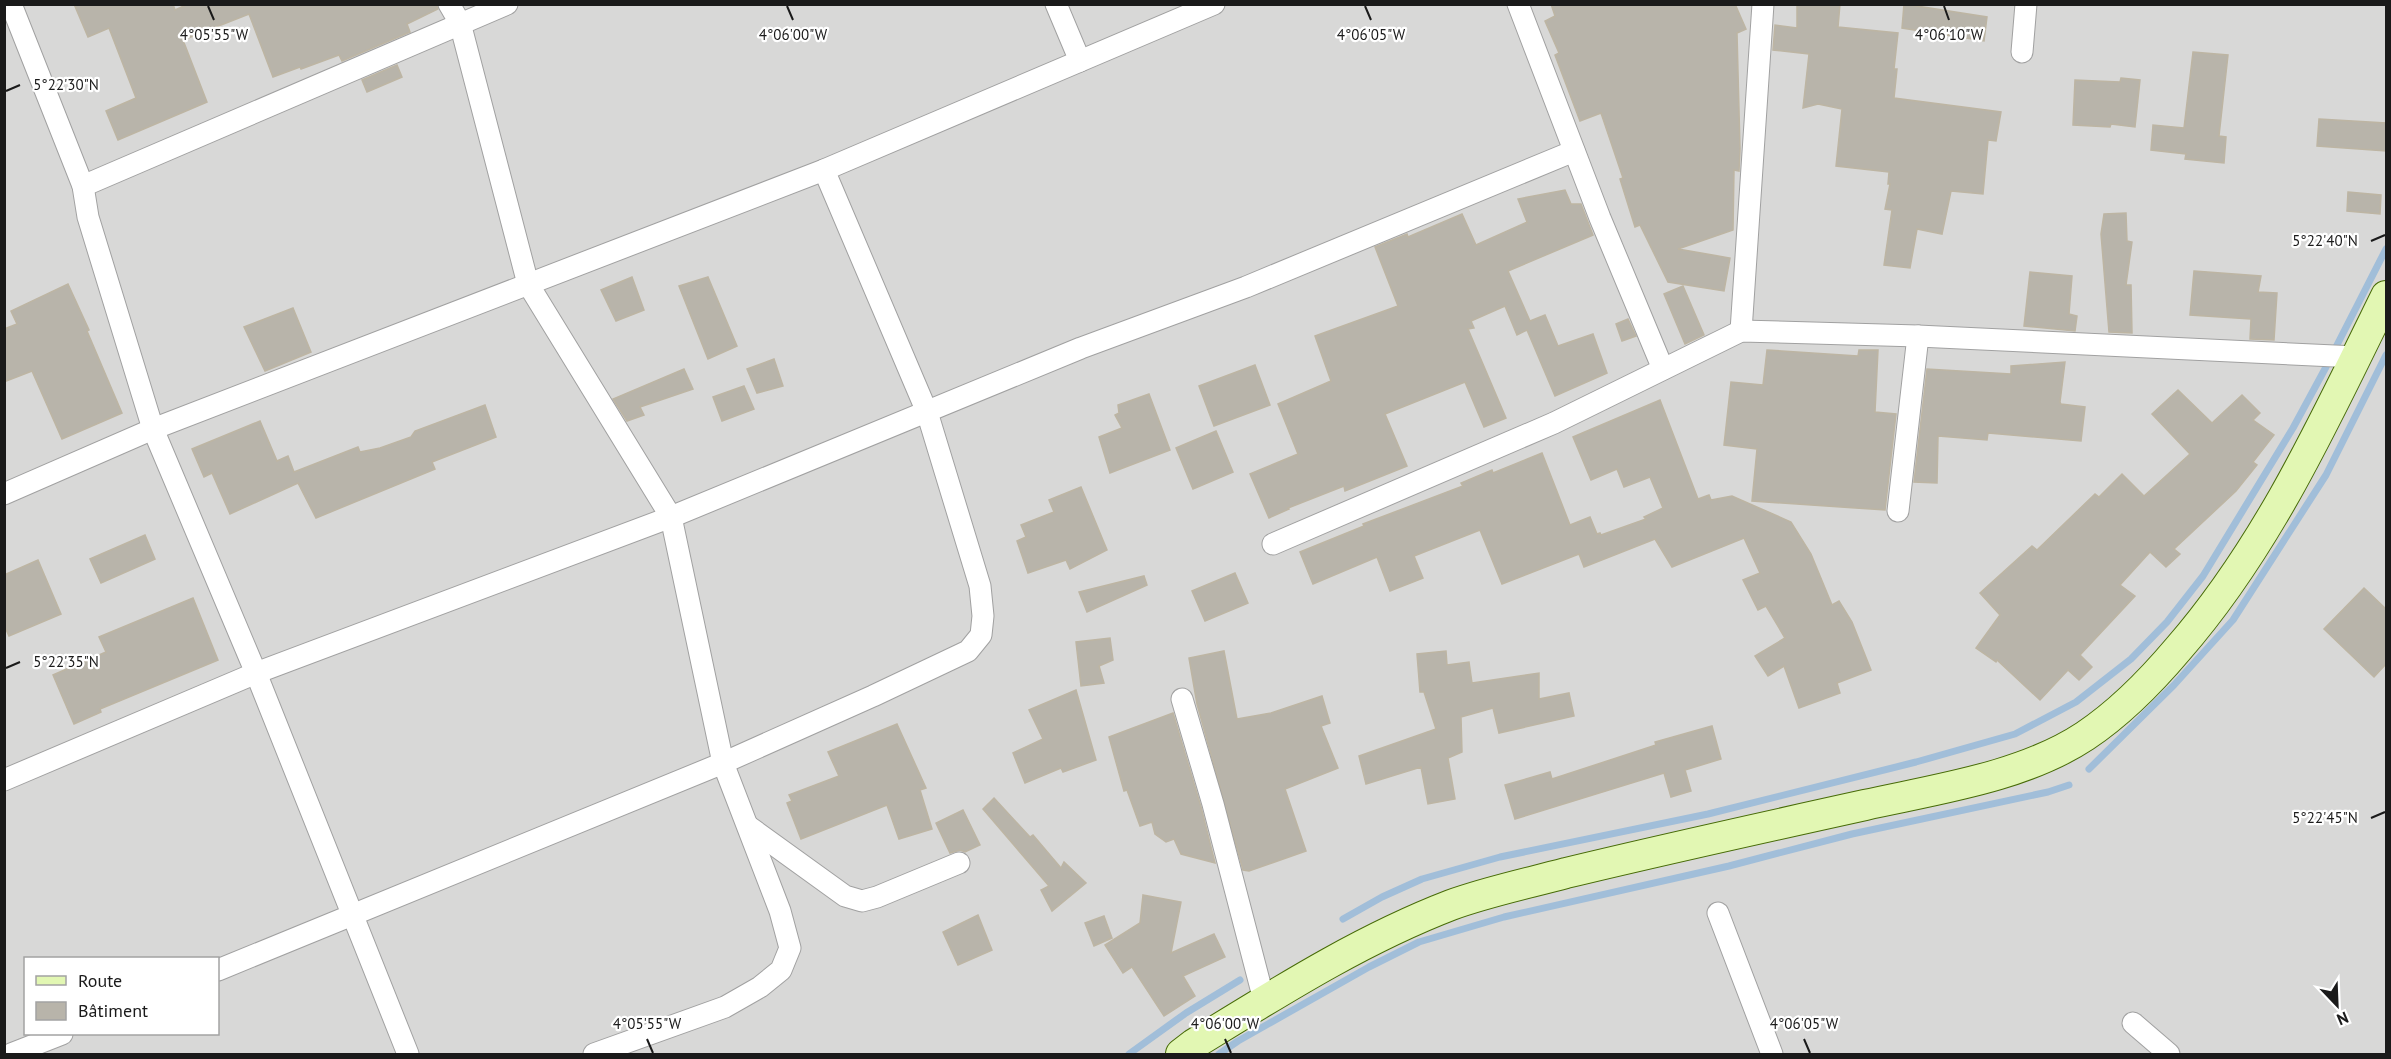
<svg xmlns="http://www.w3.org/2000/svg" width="2391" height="1059" font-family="'PT Sans',sans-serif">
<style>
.residential{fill:#d8d8d7;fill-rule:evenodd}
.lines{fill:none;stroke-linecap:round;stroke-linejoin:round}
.stream{stroke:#a1bed9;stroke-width:7}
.building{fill:#b8b4aa;stroke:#bdb5a3;stroke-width:1.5}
.street-casing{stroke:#a1a1a1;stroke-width:23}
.secondary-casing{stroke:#476b07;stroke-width:32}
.street{stroke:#fff;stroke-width:21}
.secondary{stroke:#e2f7b3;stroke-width:30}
.ticks{fill:none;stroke:#1a1a1a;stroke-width:2}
.ticks-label{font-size:15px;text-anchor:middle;fill:#1a1a1a;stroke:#fff;stroke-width:4.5;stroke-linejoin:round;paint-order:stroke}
</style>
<rect width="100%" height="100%" fill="#ecebe0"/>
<!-- residential -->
<path class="residential" d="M 5,5 L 2386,5 L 2386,1054 L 5,1054 ZM 26,958 L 218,958 L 218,1034 L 26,1034 Z"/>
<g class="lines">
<!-- stream -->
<g class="stream">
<polyline points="2336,347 2386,249"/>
<polyline points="2089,769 2174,685 2233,620 2326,475 2386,355"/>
<polyline points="1343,919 1382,897 1422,879 1500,857 1708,814 1916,762 2015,734 2076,702 2131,659 2167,622 2203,576 2293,428 2326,367"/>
<polyline points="1129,1054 1186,1013 1240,980"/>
<polyline points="1219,1054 1238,1041 1369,967 1419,942 1504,917 1729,866 1852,834 2048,792 2069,785"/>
</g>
</g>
<!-- building -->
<g class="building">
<polygon points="74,4 173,4 175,10 188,4 436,4 438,9 407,24 410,32 342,61 339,55 301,69 300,67 273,77 249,14 183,40 207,102 118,140 106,111 136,98 109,28 88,37"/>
<polygon points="1551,4 1735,4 1746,29 1737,33 1740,149 1739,171 1734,170 1733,230 1678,249 1730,258 1724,291 1668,282 1640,225 1635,227 1620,179 1623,178 1601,113 1580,121 1555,55 1559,53 1545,21 1555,16"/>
<polygon points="1797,4 1840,4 1838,27 1898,33 1894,69 1897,69 1894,98 2001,112 1996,141 1988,140 1983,194 1951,191 1942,234 1917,229 1910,268 1884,265 1892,210 1885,209 1890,184 1888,184 1889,172 1836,166 1842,109 1818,104 1803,108 1809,54 1773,50 1775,25 1797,28"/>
<polygon points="1904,4 1987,17 1984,41 1902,28"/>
<polygon points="2193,52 2228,55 2219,136 2226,137 2224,163 2185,159 2186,154 2151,150 2153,125 2184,128"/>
<polygon points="397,65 402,77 367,92 362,80"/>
<polygon points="2121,78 2140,80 2135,127 2111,124 2110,127 2073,125 2075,80 2120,82"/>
<polygon points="2319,119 2386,123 2386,151 2317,146"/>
<polygon points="1565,190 1571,204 1581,204 1593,235 1508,271 1530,321 1545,315 1558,346 1593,334 1607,373 1555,396 1527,330 1517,335 1505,306 1471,321 1474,328 1468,329 1506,418 1484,427 1465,382 1385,414 1407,466 1345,491 1344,486 1288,508 1289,509 1269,518 1250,474 1298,454 1278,404 1331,381 1315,336 1398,306 1375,247 1407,234 1408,237 1462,214 1476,245 1527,222 1518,199"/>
<polygon points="2348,192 2381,195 2380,214 2347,211"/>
<polygon points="2126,213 2127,241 2132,242 2126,285 2131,285 2132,333 2109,332 2101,234 2104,214"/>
<polygon points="2194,271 2261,276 2258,292 2277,293 2274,340 2250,339 2251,319 2190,315"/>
<polygon points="2030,272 2072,276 2069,314 2077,316 2075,331 2024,326"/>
<polygon points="632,277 644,310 616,321 601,290"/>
<polygon points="708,277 737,346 708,359 679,286"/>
<polygon points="68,284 89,330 87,331 122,413 62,439 32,371 4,382 4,329 17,324 11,311"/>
<polygon points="1683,286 1704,335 1685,344 1664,294"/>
<polygon points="293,308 311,352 265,371 244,327"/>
<polygon points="1628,319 1636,336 1622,341 1616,324"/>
<polygon points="1767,350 1858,356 1859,350 1878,350 1875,412 1896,414 1885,510 1752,501 1757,449 1724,445 1731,382 1763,385"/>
<polygon points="774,359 783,386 757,393 747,369"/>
<polygon points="2065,362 2060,402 2061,404 2085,407 2081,441 1988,433 1987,440 1938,436 1937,483 1914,482 1927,369 2011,374 2011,366"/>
<polygon points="1255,365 1270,405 1214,426 1199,386"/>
<polygon points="684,369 693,389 640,407 644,415 627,421 613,399"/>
<polygon points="744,386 754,409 722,421 713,397"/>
<polygon points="2178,390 2212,423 2242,395 2260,413 2253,420 2274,435 2253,462 2257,465 2236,491 2174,549 2180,554 2166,567 2150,552 2120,585 2135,596 2080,655 2092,667 2079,680 2068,670 2040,700 1997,660 1996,662 1976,648 2000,615 1980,593 2032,546 2037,550 2095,494 2099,497 2122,474 2144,496 2190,454 2152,414"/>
<polygon points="1149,394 1170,450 1110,473 1099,437 1122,428 1115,415 1119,413 1118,405"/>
<polygon points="1660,400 1698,499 1709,495 1711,500 1732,496 1791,522 1811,554 1832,605 1839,601 1852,622 1871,670 1837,683 1840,693 1799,708 1784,666 1768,676 1755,656 1785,638 1766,606 1758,610 1743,580 1760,573 1744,538 1672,567 1655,539 1584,567 1579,554 1502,584 1480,530 1414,556 1423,578 1390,591 1377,557 1313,584 1300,552 1364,526 1363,524 1463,486 1461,483 1492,470 1493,473 1542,453 1570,525 1590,517 1597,534 1600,533 1601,535 1646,519 1644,517 1663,508 1650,477 1624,487 1617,469 1591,480 1573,437"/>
<polygon points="485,405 496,437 432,462 435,469 316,518 298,483 230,514 212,473 204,477 192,449 260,421 277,461 288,456 294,472 358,447 360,452 380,448 411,437 415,431"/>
<polygon points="1216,431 1233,472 1193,489 1176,448"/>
<polygon points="1081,487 1107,550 1070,569 1066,560 1028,573 1017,541 1026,537 1021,525 1054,512 1049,500"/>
<polygon points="145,535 155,559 101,583 90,559"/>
<polygon points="38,560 61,614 9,636 4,625 4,575"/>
<polygon points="1235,573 1248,603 1205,621 1192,591"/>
<polygon points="1144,576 1147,585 1087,612 1079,592"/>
<polygon points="2364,588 2386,609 2386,664 2374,677 2324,629"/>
<polygon points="193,598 218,660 100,709 101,712 74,724 53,675 106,652 99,637"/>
<polygon points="1110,638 1113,660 1099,666 1104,683 1081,686 1076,642"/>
<polygon points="1224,651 1237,719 1271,713 1322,696 1330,723 1321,726 1338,768 1285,789 1306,851 1249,871 1243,870 1197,704 1189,658"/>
<polygon points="1446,651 1447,665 1469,662 1472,683 1539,673 1539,699 1569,693 1574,716 1499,733 1493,708 1461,717 1462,752 1448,758 1455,799 1428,804 1421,767 1366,784 1359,756 1436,729 1424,692 1420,692 1417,654"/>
<polygon points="1076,690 1096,760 1063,772 1061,768 1025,783 1013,753 1043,739 1029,710"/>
<polygon points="1173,713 1201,807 1215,863 1181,854 1174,839 1166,842 1155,834 1152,822 1140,826 1127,790 1124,791 1109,737"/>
<polygon points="897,724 926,788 920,790 932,829 899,839 887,805 801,839 787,803 792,801 789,795 839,776 828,752"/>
<polygon points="1712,726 1721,759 1685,770 1691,791 1671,797 1664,773 1515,819 1505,785 1550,772 1552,779 1656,745 1655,742"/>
<polygon points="994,798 1030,837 1033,835 1061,868 1064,862 1086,883 1052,911 1041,890 1049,886 983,809"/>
<polygon points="963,810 980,845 965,852 960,850 950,853 936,823"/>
<polygon points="1143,895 1181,902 1171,953 1214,934 1225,957 1183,976 1195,996 1164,1016 1132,967 1123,973 1105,945 1140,923"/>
<polygon points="978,915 992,950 958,965 943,932"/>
<polygon points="1104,916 1112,938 1094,946 1085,923"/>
</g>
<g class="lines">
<!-- street casing -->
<g class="street-casing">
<g id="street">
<polyline points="11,4 83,186 88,217 153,429 256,673 408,1054"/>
<polyline points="449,4 460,23 528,284 671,517 723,763 780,911 790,948 781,970 760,987 725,1007 594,1054"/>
<polyline points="1056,4 1080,61"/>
<polyline points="1518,4 1600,218 1663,369"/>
<polyline points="2022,52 2026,4"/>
<polyline points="83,186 507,4"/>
<polyline points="1741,331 1763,4"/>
<polyline points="4,494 153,429 824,170 1214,4"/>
<polyline points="1898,511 1918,336"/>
<polyline points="1273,544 1554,423 1741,331 1918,336 2356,357"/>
<polyline points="1182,699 1213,804 1264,1000"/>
<polyline points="4,780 256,673 671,517 1081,348 1246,287 1574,151"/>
<polyline points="748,826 845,896 862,901 877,897 959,863"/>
<polyline points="1718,913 1772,1054"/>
<polyline points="218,970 723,763 873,696 968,651 981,635 983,616 980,586 927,412 824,170"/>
<polyline points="2133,1023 2169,1054"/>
<polyline points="11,1054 62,1034"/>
</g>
</g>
<!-- secondary casing -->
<g class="secondary-casing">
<path id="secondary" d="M 1181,1054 L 1194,1044 C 1277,993 1360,940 1451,905 C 1486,892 1529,883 1566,873 C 1665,849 1765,827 1865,805 C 1937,789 2023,777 2085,736 C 2121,712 2151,681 2178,649 C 2268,546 2326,418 2386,296"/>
</g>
<!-- street -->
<use href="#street" class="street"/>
<!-- secondary -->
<use href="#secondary" class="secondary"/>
</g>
<!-- ticks -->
<path class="ticks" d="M 208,6 L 214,20M 787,6 L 793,20M 1365,6 L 1371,20M 1944,6 L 1949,20M 6,91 L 20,85M 2371,241 L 2385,235M 6,668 L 20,662M 2371,818 L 2385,812M 647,1039 L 653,1053M 1225,1039 L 1231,1053M 1804,1039 L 1810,1053"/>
<g class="ticks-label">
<text x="214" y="40">4°05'55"W</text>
<text x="793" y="40">4°06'00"W</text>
<text x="1371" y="40">4°06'05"W</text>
<text x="1949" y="40">4°06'10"W</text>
<text x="66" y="90">5°22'30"N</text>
<text x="2325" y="246">5°22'40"N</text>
<text x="66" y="667">5°22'35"N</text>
<text x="2325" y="823">5°22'45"N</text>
<text x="647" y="1029">4°05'55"W</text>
<text x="1225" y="1029">4°06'00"W</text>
<text x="1804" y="1029">4°06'05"W</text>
</g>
<!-- border -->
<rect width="2391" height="1059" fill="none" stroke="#1a1a1a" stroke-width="12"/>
<!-- legend -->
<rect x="24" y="957" width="195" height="78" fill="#ffffff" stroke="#a3a3a3" stroke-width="1.5"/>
<rect x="36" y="976" width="30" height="9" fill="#e2f7b3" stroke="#a3a3a3" stroke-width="1.5"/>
<text x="78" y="987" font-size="18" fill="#1a1a1a">Route</text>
<rect x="36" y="1002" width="30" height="18" fill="#b8b4aa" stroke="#a3a3a3" stroke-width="1.5"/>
<text x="78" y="1017" font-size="18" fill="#1a1a1a">Bâtiment</text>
<!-- north arrow -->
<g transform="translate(2337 1005) rotate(157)" stroke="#ffffff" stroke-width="4.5" paint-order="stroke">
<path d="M0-4.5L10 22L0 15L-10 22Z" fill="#1a1a1a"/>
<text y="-9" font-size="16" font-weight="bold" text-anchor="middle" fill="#1a1a1a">N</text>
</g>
</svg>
